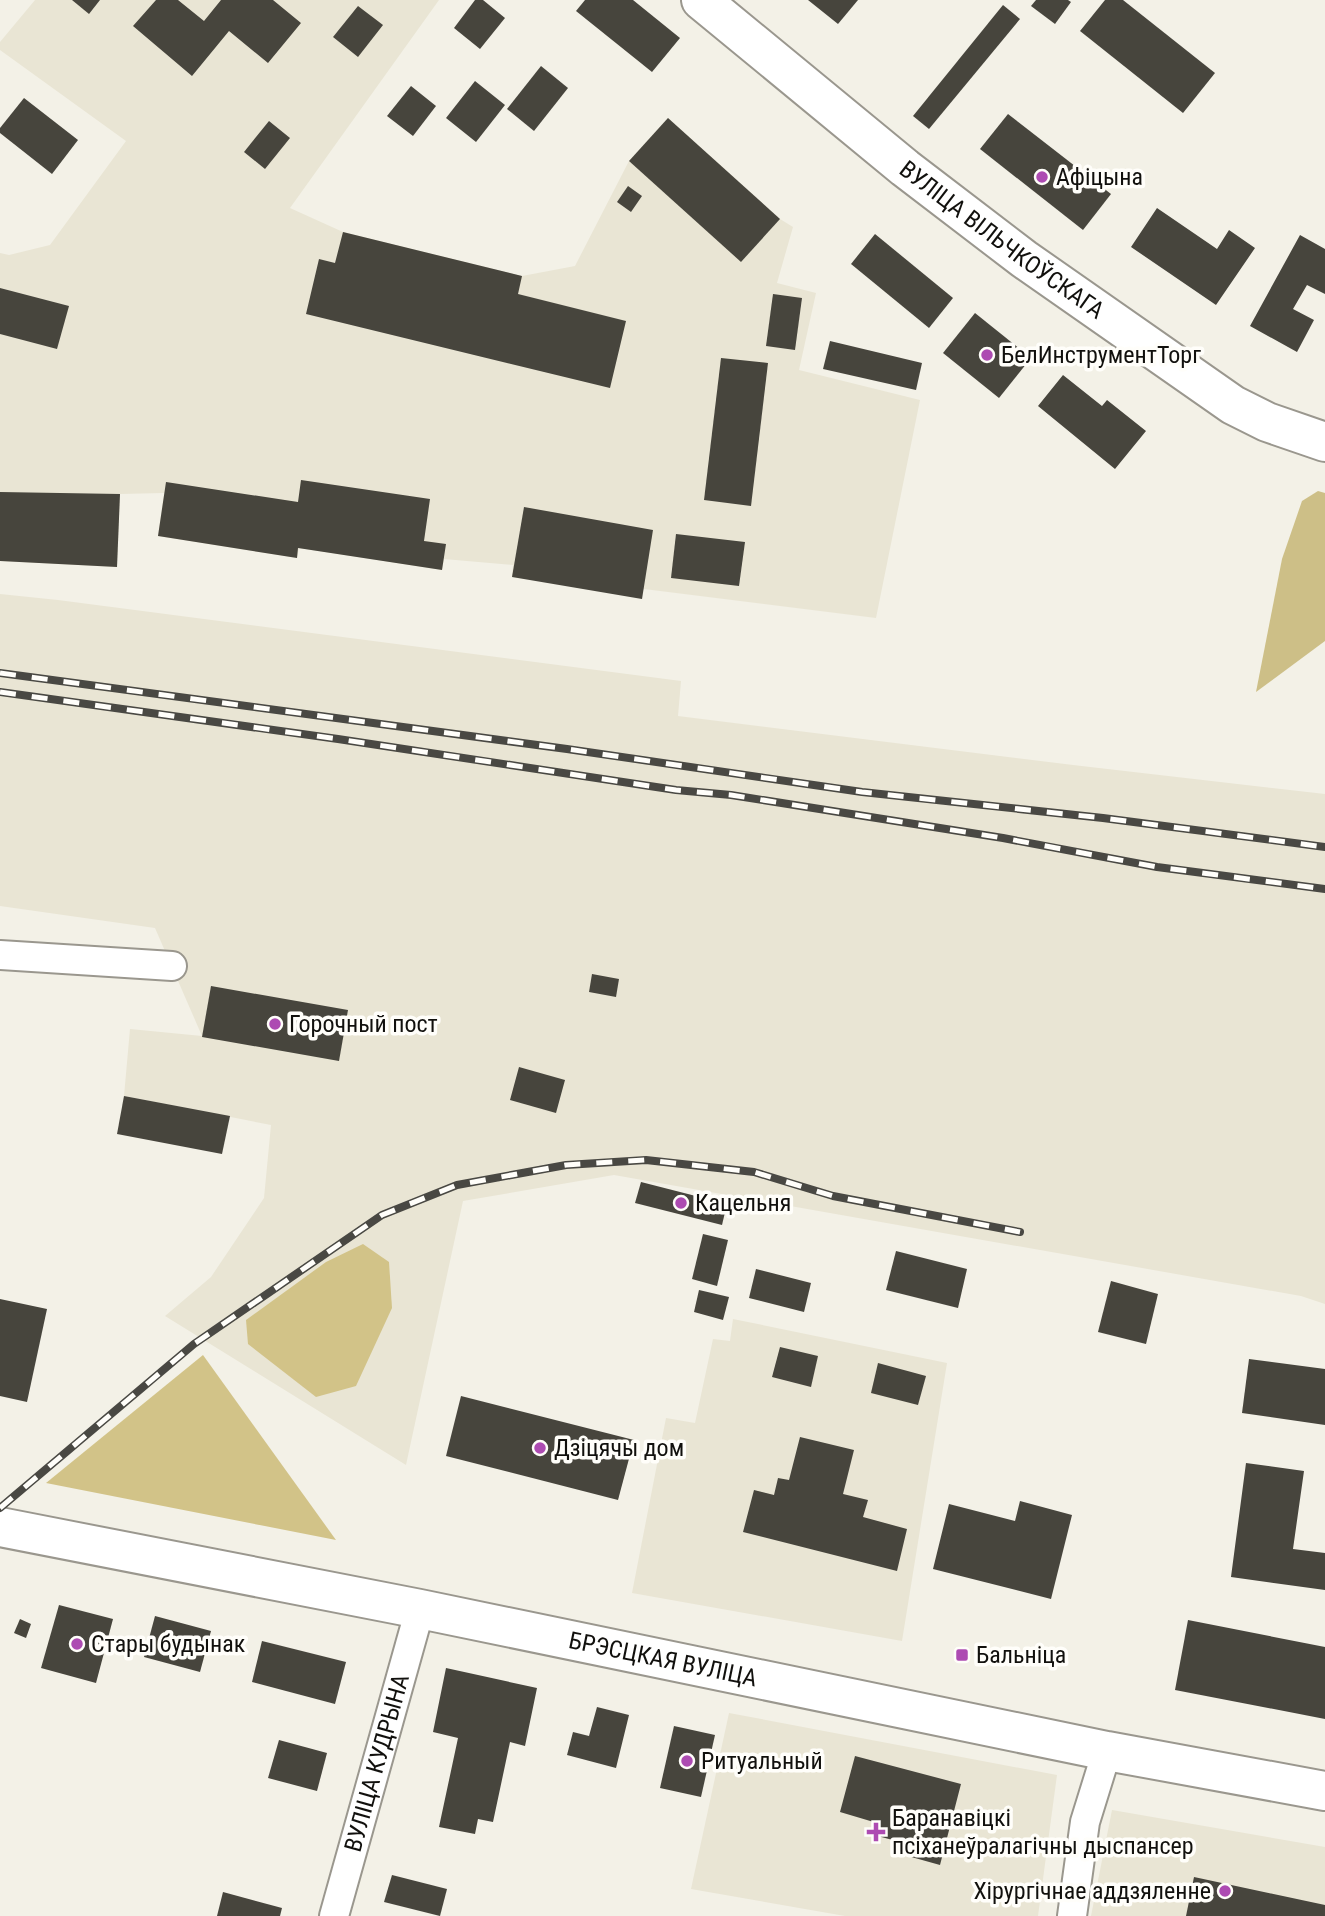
<svg xmlns="http://www.w3.org/2000/svg" width="1325" height="1916" font-family="'Roboto Condensed',sans-serif">
<style>
.built{fill:#e9e5d4}
.green{fill:#cdbf87}
.forest{fill:#d2c388}
.building{fill:#47453d}
.lines{fill:none;stroke-linecap:round;stroke-linejoin:round}
.minor-casing{stroke:#9a978e;stroke-width:32}
.secondary-casing{stroke:#9a978e;stroke-width:42}
.minor{stroke:#fff;stroke-width:28}
.secondary{stroke:#fff;stroke-width:38}
.rail-casing{stroke:#494843;stroke-width:8}
.rail{stroke:#fffefa;stroke-width:5;stroke-dasharray:16;stroke-linecap:butt}
.poi-dot{fill:#ad4bb2;stroke:#fffefa;stroke-width:2.5}
.labels{text-anchor:middle;dominant-baseline:central;stroke-width:7;stroke-linejoin:round;paint-order:stroke}
.poi-label{font-size:24px;fill:#11100d;stroke:#fffefa;text-anchor:start}
.street-label{font-size:24px;fill:#11100d;stroke:#fffefa}
</style>
<rect width="100%" height="100%" fill="#f3f1e7"/>
<!-- built -->
<g class="built">
<polygon points="35,0 439,0 290,208 343,232 522,276 575,266 629,161 668,118 780,219 793,227 777,283 816,293 799,370 920,400 876,618 644,589 512,577 513,565 444,559 442,570 299,548 297,558 158,536 164,493 120,494 117,567 0,561 0,253 9,255 50,245 126,141 0,50 0,42"/>
<polygon points="0,594 58,600 681,681 678,716 1073,765 1325,794 1325,1304 1301,1296 614,1175 463,1201 406,1465 165,1316 211,1277 264,1198 271,1125 124,1096 130,1029 202,1036 155,928 0,906"/>
<polygon points="733,1319 947,1363 902,1641 632,1593 666,1418 695,1423 713,1339 730,1341"/>
<polygon points="729,1713 1057,1775 1038,1916 845,1916 691,1889"/>
<polygon points="1112,1810 1325,1847 1325,1916 1091,1916"/>
</g>
<!-- green -->
<polygon class="green" points="1318,491 1325,493 1325,641 1256,692 1282,559 1302,501"/>
<!-- forest -->
<g class="forest">
<polygon points="363,1244 389,1262 392,1308 356,1386 316,1397 248,1344 246,1320 326,1262"/>
<polygon points="203,1355 336,1540 46,1483"/>
</g>
<!-- building -->
<g class="building">
<polygon points="72,0 100,0 89,14"/>
<polygon points="156,0 178,0 204,21 221,0 273,0 301,23 268,63 229,31 192,76 133,26"/>
<polygon points="475,0 483,0 505,18 480,49 454,28"/>
<polygon points="585,0 633,0 680,38 652,72 576,11"/>
<polygon points="808,0 858,0 838,24"/>
<polygon points="1036,0 1068,0 1071,2 1055,24 1031,6"/>
<polygon points="1105,0 1123,0 1215,73 1183,113 1080,31"/>
<polygon points="1003,5 1020,19 929,129 913,116"/>
<polygon points="358,6 383,25 358,57 333,37"/>
<polygon points="541,66 568,88 534,131 507,109"/>
<polygon points="475,81 505,105 476,142 446,118"/>
<polygon points="411,86 436,106 413,136 387,116"/>
<polygon points="24,98 78,140 52,174 0,133 0,128"/>
<polygon points="1008,114 1111,194 1083,230 980,149"/>
<polygon points="668,118 780,219 741,262 629,161"/>
<polygon points="269,121 290,138 265,169 244,152"/>
<polygon points="628,186 642,196 631,212 617,202"/>
<polygon points="1157,208 1217,249 1229,230 1255,248 1216,305 1131,247"/>
<polygon points="343,232 522,276 518,294 626,321 610,388 306,314 319,259 335,263"/>
<polygon points="875,234 953,298 929,328 851,264"/>
<polygon points="1300,235 1325,249 1325,294 1307,285 1293,309 1314,320 1297,352 1250,326"/>
<polygon points="0,288 69,306 57,349 0,334"/>
<polygon points="773,294 802,298 795,350 766,346"/>
<polygon points="975,313 1031,358 999,398 943,353"/>
<polygon points="830,341 922,363 916,390 823,369"/>
<polygon points="721,358 768,363 751,506 704,500"/>
<polygon points="1063,375 1102,406 1107,400 1146,431 1115,469 1038,406"/>
<polygon points="301,480 430,499 424,541 446,544 442,570 298,548 297,558 158,536 166,482 298,502"/>
<polygon points="0,492 120,494 117,567 0,561"/>
<polygon points="524,507 653,530 642,599 512,577"/>
<polygon points="676,534 745,542 739,586 671,578"/>
<polygon points="592,974 619,979 616,997 589,992"/>
<polygon points="211,986 348,1010 339,1061 202,1037"/>
<polygon points="519,1067 565,1080 556,1113 510,1100"/>
<polygon points="124,1096 230,1116 222,1154 117,1134"/>
<polygon points="641,1182 727,1204 722,1225 635,1203"/>
<polygon points="703,1234 728,1240 717,1286 692,1279"/>
<polygon points="896,1251 967,1269 958,1308 886,1290"/>
<polygon points="756,1269 811,1283 804,1312 749,1298"/>
<polygon points="1111,1281 1158,1294 1146,1344 1098,1332"/>
<polygon points="699,1290 729,1297 723,1320 694,1312"/>
<polygon points="0,1299 47,1309 27,1402 0,1396"/>
<polygon points="780,1347 818,1356 811,1387 772,1377"/>
<polygon points="1249,1359 1325,1369 1325,1425 1242,1413"/>
<polygon points="878,1363 926,1376 918,1405 871,1393"/>
<polygon points="461,1396 634,1440 618,1500 446,1456"/>
<polygon points="800,1437 854,1450 843,1494 868,1500 863,1517 907,1529 897,1571 743,1532 754,1490 774,1495 778,1478 789,1480"/>
<polygon points="1246,1463 1304,1471 1293,1549 1325,1553 1325,1590 1231,1577"/>
<polygon points="1020,1501 1072,1515 1051,1599 933,1569 949,1504 1015,1521"/>
<polygon points="59,1605 113,1619 96,1683 41,1668"/>
<polygon points="155,1616 211,1631 200,1672 144,1657"/>
<polygon points="20,1619 31,1624 26,1638 14,1633"/>
<polygon points="1188,1620 1325,1647 1325,1719 1175,1690"/>
<polygon points="262,1641 346,1662 335,1704 252,1682"/>
<polygon points="446,1668 537,1688 525,1746 510,1742 493,1822 478,1819 475,1834 439,1827 458,1738 433,1732"/>
<polygon points="597,1707 629,1715 616,1768 567,1755 573,1732 589,1736"/>
<polygon points="674,1726 715,1735 701,1797 660,1788"/>
<polygon points="279,1740 327,1753 317,1791 268,1778"/>
<polygon points="855,1756 961,1784 940,1865 897,1853 900,1842 874,1835 877,1823 840,1812"/>
<polygon points="392,1875 447,1889 440,1916 384,1902"/>
<polygon points="1194,1877 1325,1905 1325,1916 1186,1916"/>
<polygon points="223,1892 282,1908 280,1916 217,1916"/>
</g>
<g class="lines">
<!-- minor casing -->
<g class="minor-casing">
<g id="minor">
<polyline points="0,955 172,966"/>
<path id="s1" d="M 334,1916 L 420,1609"/>
<polyline points="1072,1916 1085,1822 1107,1751"/>
</g>
</g>
<!-- secondary casing -->
<g class="secondary-casing">
<g id="secondary">
<path id="s2" d="M 701,0 L 905,168 L 1024,259 L 1233,405 L 1267,422 L 1325,442"/>
<path id="s3" d="M 0,1527 L 420,1609 L 1107,1751 L 1325,1791"/>
</g>
</g>
<!-- minor -->
<use href="#minor" class="minor"/>
<!-- secondary -->
<use href="#secondary" class="secondary"/>
<!-- rail casing -->
<g class="rail-casing">
<g id="rail">
<polyline points="0,673 567,749 862,792 1103,818 1325,847"/>
<polyline points="0,692 338,739 676,790 731,795 1003,838 1157,867 1325,889"/>
<polyline points="0,1508 194,1344 382,1215 457,1185 566,1165 646,1160 754,1172 833,1196 1020,1232"/>
</g>
</g>
<!-- rail -->
<use href="#rail" class="rail"/>
</g>
<!-- markers -->
<g class="poi-dot">
<circle cx="1042" cy="177" r="7"/>
<circle cx="987" cy="355" r="7"/>
<circle cx="275" cy="1024" r="7"/>
<circle cx="681" cy="1203" r="7"/>
<circle cx="540" cy="1448" r="7"/>
<circle cx="77" cy="1644" r="7"/>
<rect x="955" y="1648" width="14" height="14" rx="3.5"/>
<circle cx="687" cy="1761" r="7"/>
<path d="M872.5 1821.5h7v7h7v7h-7v7h-7v-7h-7v-7h7z"/>
<circle cx="1225" cy="1891" r="7"/>
</g>
<g class="labels">
<!-- poi labels -->
<g class="poi-label">
<text x="1056" y="177">Афіцына</text>
<text x="1001" y="355">БелИнструментТорг</text>
<text x="289" y="1024">Горочный пост</text>
<text x="695" y="1203">Кацельня</text>
<text x="554" y="1448">Дзіцячы дом</text>
<text x="91" y="1644">Стары будынак</text>
<text x="976" y="1655">Бальніца</text>
<text x="701" y="1761">Ритуальный</text>
<text x="892" y="1818">Баранавіцкі<tspan x="892" dy="28">псіханеўралагічны дыспансер</tspan></text>
<text x="1211" y="1891" text-anchor="end">Хірургічнае аддзяленне</text>
</g>
<!-- street labels -->
<g class="street-label">
<text stroke="none"><textPath href="#s2" startOffset="385">ВУЛІЦА ВІЛЬЧКОЎСКАГА</textPath></text>
<text stroke="none"><textPath href="#s3" startOffset="676">БРЭСЦКАЯ ВУЛІЦА</textPath></text>
<text stroke="none"><textPath href="#s1" startOffset="159">ВУЛІЦА КУДРЫНА</textPath></text>
</g>
</g>
</svg>
